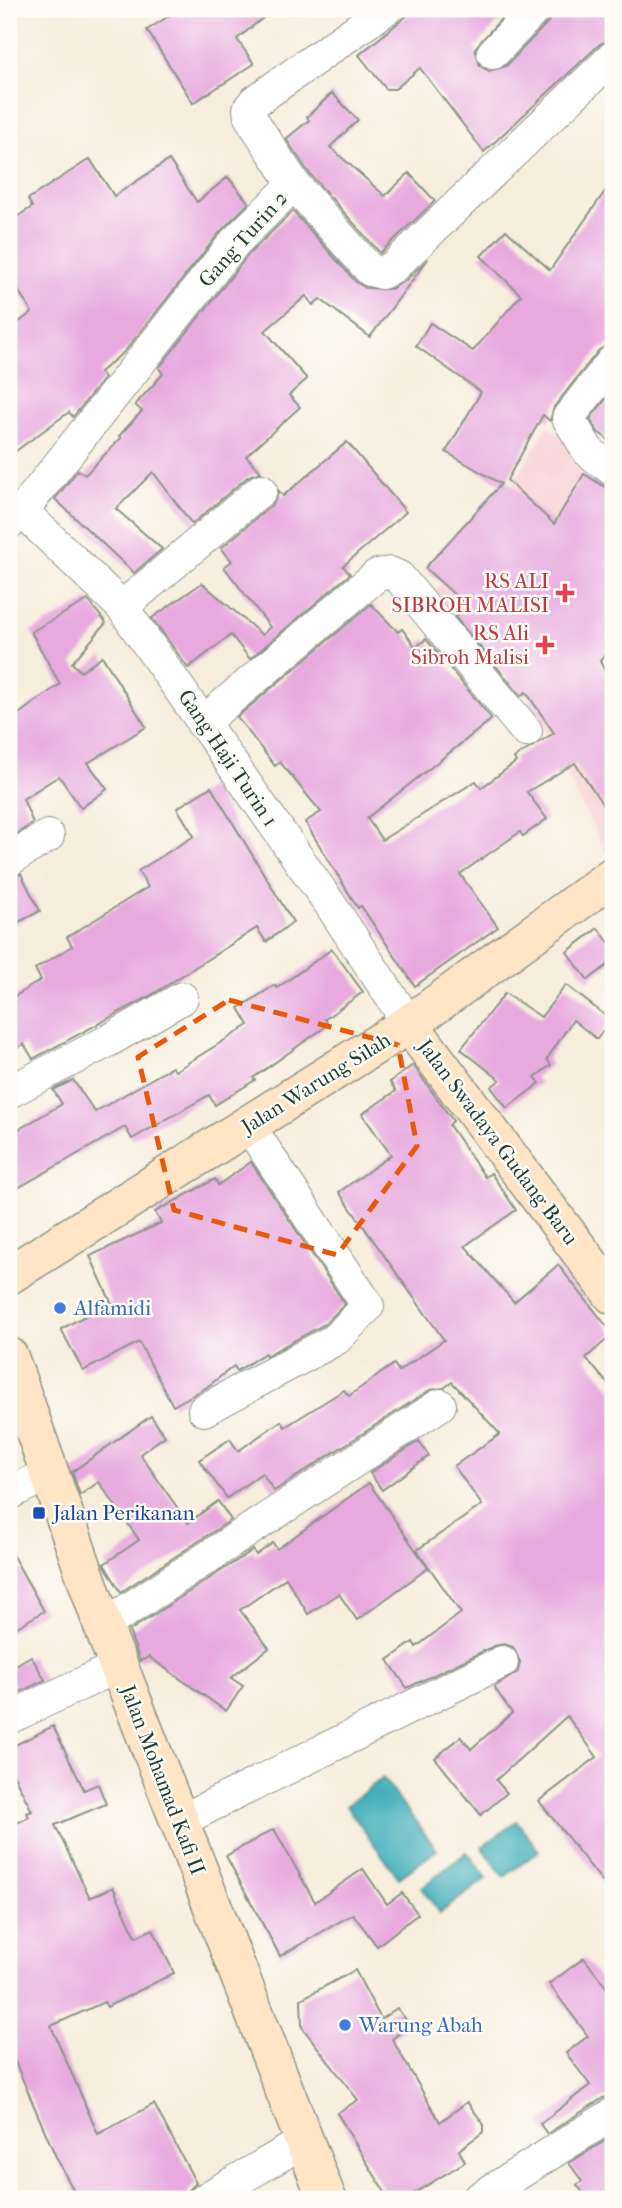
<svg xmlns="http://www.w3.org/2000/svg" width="622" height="2208" font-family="'IM FELL French Canon',serif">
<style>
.built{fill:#f7cfd3}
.water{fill:#3babb8;stroke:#2d7476;stroke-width:2}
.building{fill:#e7a9de}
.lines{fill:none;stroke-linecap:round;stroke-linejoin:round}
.street-casing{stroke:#8b9588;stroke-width:34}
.secondary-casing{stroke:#8b9588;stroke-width:41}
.street{stroke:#fff;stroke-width:32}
.secondary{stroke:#ffe4c6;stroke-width:38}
.marked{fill:none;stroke:#e8590c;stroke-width:5;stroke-dasharray:14 9;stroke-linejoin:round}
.health-dot{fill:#e0444e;stroke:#fdfcf7;stroke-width:2.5}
.shop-dot{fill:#3f7fe0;stroke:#fdfcf7;stroke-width:2.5}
.transit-dot{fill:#1a4fb4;stroke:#fdfcf7;stroke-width:2.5}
.labels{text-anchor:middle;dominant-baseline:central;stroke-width:5;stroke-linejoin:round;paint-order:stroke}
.street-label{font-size:21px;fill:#1f3d34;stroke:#fdfcf7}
.health-label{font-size:21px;fill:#be3a42;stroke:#fdfcf7;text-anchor:end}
.shop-label{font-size:21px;fill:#366cbe;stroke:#fdfcf7;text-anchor:start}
.transit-label{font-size:21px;fill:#164399;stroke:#fdfcf7;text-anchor:start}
</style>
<rect width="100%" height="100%" fill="#fdfcf7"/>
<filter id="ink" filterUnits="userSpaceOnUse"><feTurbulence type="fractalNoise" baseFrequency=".0143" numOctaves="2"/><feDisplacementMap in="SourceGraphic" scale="14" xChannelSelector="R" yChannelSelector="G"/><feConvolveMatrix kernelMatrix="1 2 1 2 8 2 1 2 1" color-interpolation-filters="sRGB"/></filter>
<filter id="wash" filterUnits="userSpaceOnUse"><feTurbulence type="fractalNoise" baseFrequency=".00686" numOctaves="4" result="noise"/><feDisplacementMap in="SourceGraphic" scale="28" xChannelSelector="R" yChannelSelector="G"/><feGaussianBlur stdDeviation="1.57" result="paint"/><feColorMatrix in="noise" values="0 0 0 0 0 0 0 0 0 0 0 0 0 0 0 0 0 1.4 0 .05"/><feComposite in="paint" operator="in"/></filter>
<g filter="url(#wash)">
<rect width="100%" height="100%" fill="#f7eddc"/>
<!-- built -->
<polygon class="built" points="547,426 613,466 613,847 606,853 524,690 429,599 497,512"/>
<!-- water -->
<g class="water">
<polygon points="383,1778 437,1850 399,1878 346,1806"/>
<polygon points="517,1821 539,1851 504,1877 482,1847"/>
<polygon points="467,1852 487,1878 440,1913 421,1888"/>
</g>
<g id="blocks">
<!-- building -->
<g class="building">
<polygon points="180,9 274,9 237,39 254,64 193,103 147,30"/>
<polygon points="415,9 510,9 475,48 480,66 489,71 506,66 548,22 553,9 613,9 613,39 600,44 484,152 420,68 395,89 386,89 359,55"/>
<polygon points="332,93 358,120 330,147 385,196 409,173 435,201 380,253 309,173 286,139 309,120 307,117"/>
<polygon points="90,159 114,196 169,160 197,202 228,177 249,203 221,231 125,351 100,372 104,378 73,417 69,412 9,456 9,330 32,312 9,276 9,222 32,207 28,199"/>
<polygon points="613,180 613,343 599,350 554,407 550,421 543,415 507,480 554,524 584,474 613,492 613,646 600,661 613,689 613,820 575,763 527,792 547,819 523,836 520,832 460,874 498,927 415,986 361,906 358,908 305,822 321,812 280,762 275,766 237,717 371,604 398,632 402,629 416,647 426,639 492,719 367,818 382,840 476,781 481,788 516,762 514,758 554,733 526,692 521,696 455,617 468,607 425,568 501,484 446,452 481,392 416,346 430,323 473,351 521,295 481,256 506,230 550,270"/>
<polygon points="293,211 356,282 366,288 391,289 406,280 428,259 370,337 320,299 313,305 306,296 265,331 307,379 289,395 300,407 246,456 261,472 249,476 192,524 153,472 116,509 162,549 134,573 55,499 78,470 85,475 121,438 119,436 142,411 135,405 163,374 159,368 249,254"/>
<polygon points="613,390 613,443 598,432 590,419"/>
<polygon points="347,442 406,512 343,566 350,574 250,659 231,635 188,668 152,618 202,583 262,635 270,627 224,567 232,561 221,548 273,504 279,491 283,496"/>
<polygon points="88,600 106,623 72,663 81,672 102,656 146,727 88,763 107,789 81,808 59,776 23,799 33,823 9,839 9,721 60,684 31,632"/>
<polygon points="211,787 293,922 266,942 257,928 150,996 33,1059 24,1044 9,1053 9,1000 41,980 35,969 72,946 67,937 148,887 138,871 194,836 177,808"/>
<polygon points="21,874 40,911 9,927 9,878"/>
<polygon points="598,928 613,948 613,961 588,980 567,952"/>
<polygon points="332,949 363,992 325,1019 328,1025 253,1078 255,1080 215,1105 209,1095 132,1139 125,1127 9,1193 9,1135 62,1104 53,1090 73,1080 95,1112 172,1067 175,1071 249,1025 239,1008 275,985 277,988"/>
<polygon points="566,985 611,1020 597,1039 573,1020 547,1059 551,1065 535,1077 540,1083 507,1108 491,1087 500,1080 461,1049 505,993 541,1017"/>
<polygon points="413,1065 453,1121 449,1125 485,1177 491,1173 516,1210 465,1246 514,1302 558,1265 613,1334 586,1358 613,1390 613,1895 539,1801 597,1757 567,1716 496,1780 507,1793 481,1815 435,1758 461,1737 471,1749 512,1713 494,1687 518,1672 520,1662 513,1647 504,1644 494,1646 407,1688 388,1660 413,1642 416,1647 461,1613 417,1550 482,1505 454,1466 500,1434 452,1382 444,1388 430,1390 274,1491 262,1473 227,1498 199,1460 230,1439 238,1451 281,1421 285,1427 344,1390 349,1396 394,1364 399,1371 444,1340 339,1192 391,1155 362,1114 396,1091 390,1082"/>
<polygon points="251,1162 345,1304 325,1324 266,1356 265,1353 237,1371 234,1366 207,1387 173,1406 139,1342 83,1371 61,1329 111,1302 90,1256 161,1223 155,1212 215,1179 218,1185"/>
<polygon points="151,1416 165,1436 140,1454 188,1523 218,1501 231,1520 121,1592 104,1564 139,1540 99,1482 80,1495 72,1472"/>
<polygon points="419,1441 429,1456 382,1490 370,1473"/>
<polygon points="369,1483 428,1568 357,1620 339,1594 308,1614 286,1578 240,1610 269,1648 231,1678 243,1686 226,1711 149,1657 140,1661 129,1631 253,1550 256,1555 273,1543 277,1549"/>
<polygon points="9,1549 44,1611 9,1632"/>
<polygon points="31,1656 45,1680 18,1693 9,1677 9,1669"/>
<polygon points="53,1726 84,1790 98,1784 106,1804 55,1825 90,1898 113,1887 136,1937 153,1929 174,1973 107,2007 104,2002 51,2026 98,2134 154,2104 196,2183 189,2190 187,2199 78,2199 56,2157 9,2048 9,1827 29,1817 27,1813 32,1811 9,1766 9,1748"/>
<polygon points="274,1829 315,1902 363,1869 387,1904 402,1893 418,1914 377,1946 353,1914 280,1956 226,1856"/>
<polygon points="584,1958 613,1996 613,2096 603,2098 547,2134 540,2124 590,2085 566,2053 588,2036 549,1984"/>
<polygon points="355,1970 381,2019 397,2008 410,2025 392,2039 440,2122 467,2102 483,2123 483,2132 459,2150 465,2162 405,2199 389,2199 337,2113 358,2100 302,2027 301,1999"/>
<polygon points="613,2136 613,2199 588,2199 577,2185 582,2181 569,2163"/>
</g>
</g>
</g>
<g filter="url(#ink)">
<use href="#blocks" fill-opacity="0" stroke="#8b9588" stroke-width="2"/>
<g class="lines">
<!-- street casing -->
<g class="street-casing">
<g id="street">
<polyline points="493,53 535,9"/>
<polyline points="294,184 250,117 249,109 254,102 386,9"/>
<polyline points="613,361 568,418 589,452 613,470"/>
<polyline points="22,511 122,607 330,904 409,1024"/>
<polyline points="9,523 22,511 235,242 294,184 370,270 382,273 393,267 613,57"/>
<polyline points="122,607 261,490"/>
<polyline points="202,723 377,575 390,573 399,577 526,731"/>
<polyline points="9,860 48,836"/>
<polyline points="9,1092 108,1041 182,998"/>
<polyline points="204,1410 336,1339 368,1306 249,1126"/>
<polyline points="9,1494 49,1473"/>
<polyline points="103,1626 440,1405"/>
<polyline points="9,1718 119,1666"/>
<polyline points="180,1821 502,1662"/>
<polyline points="205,2199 305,2141"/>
<polyline points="478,2199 613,2114"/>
</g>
</g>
<!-- secondary casing -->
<g class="secondary-casing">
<g id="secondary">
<polyline points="409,1024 613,1295"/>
<polyline points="9,1275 409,1024 613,876"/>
<polyline points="9,1357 103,1626 327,2199"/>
</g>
</g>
<!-- street -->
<use href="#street" class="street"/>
<!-- secondary -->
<use href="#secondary" class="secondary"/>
</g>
</g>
<!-- marked area -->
<path class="marked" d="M 229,1000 L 398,1045 L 417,1146 L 337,1255 L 174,1210 L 138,1057 Z"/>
<!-- markers -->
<g class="health-dot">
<path d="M561.5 582.5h7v7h7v7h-7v7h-7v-7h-7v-7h7z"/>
<path d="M541.5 634.5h7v7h7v7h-7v7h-7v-7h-7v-7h7z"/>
</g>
<g class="shop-dot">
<circle cx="60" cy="1308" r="7"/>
<circle cx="345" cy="2025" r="7"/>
</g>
<rect class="transit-dot" x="32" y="1506" width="14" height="14" rx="3.5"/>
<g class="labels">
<!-- street labels -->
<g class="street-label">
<text transform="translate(243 239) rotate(-48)">Gang Turin 2</text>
<text transform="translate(228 758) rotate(56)">Gang Haji Turin 1</text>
<text transform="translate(316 1083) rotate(-32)">Jalan Warung Silah</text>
<text transform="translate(498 1142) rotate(53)">Jalan Swadaya Gudang Baru</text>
<text transform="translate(163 1780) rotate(69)">Jalan Mohamad Kafi II</text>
</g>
<!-- health labels -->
<g class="health-label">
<text x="549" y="581">RS ALI<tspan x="549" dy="24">SIBROH MALISI</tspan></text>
<text x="529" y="633">RS Ali<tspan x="529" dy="24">Sibroh Malisi</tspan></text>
</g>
<!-- shop labels -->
<g class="shop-label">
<text x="74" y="1308">Alfamidi</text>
<text x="359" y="2025">Warung Abah</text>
</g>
<!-- transit labels -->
<g class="transit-label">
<text x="53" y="1513">Jalan Perikanan</text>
</g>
</g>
<!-- margin -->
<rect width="622" height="2208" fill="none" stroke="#fdfcf7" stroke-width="35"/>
</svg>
